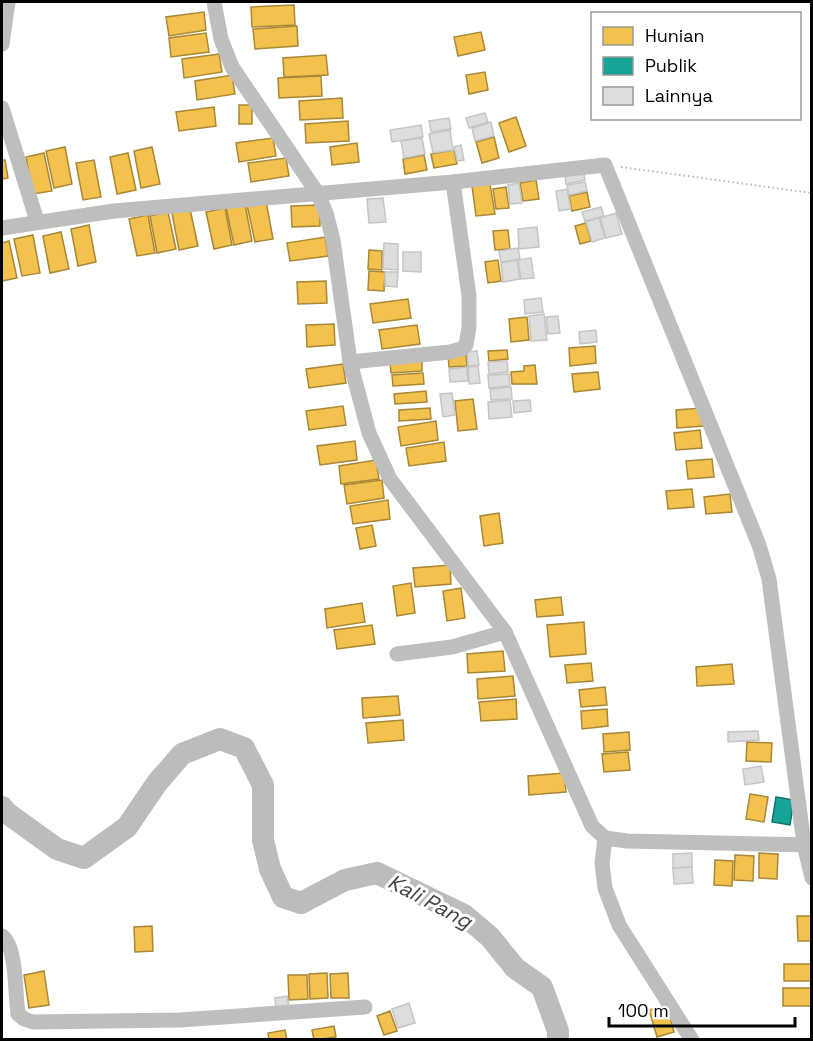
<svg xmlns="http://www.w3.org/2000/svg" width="813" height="1041" font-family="'Space Grotesk',sans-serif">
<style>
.homes{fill:#f2c14e;stroke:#a98737;stroke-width:1.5}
.public{fill:#17a398;stroke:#10726a;stroke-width:1.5}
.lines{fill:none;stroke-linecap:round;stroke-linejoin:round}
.river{stroke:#bcbcbc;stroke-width:22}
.building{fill:#ddd;stroke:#c5c5c5;stroke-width:1.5}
.path{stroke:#b8b8b8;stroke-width:2;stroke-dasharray:1.5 3;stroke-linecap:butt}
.minor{stroke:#bebebe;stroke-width:15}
.labels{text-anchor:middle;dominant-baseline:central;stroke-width:6;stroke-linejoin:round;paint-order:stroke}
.water-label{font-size:21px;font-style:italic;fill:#414141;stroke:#fff}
</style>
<rect width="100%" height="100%" fill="#fff"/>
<!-- homes -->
<g class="homes">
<polygon points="294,5 295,25 252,27 251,7"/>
<polygon points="204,12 206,30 169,36 166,17"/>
<polygon points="297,26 298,46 255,49 253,29"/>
<polygon points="481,32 485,50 458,56 454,37"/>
<polygon points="206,33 209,52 171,57 169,38"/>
<polygon points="219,54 222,72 184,78 182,59"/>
<polygon points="326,55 328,75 284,77 283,58"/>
<polygon points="485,72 488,90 469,94 466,75"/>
<polygon points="232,75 235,94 197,100 195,81"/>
<polygon points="321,76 322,96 279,98 278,78"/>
<polygon points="342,98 343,118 300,120 299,101"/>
<rect x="239" y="105" width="13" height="19"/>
<polygon points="214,107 216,126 179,131 176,112"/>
<polygon points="516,117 526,146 509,152 499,123"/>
<polygon points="348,121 349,141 306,143 305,124"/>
<polygon points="494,137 499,158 482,163 476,142"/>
<polygon points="273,138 276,156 239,162 236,143"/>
<polygon points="357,143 359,162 332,165 330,147"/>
<polygon points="65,147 72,184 54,188 46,151"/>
<polygon points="152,147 160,184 141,188 134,151"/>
<polygon points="454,150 457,164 434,168 431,154"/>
<polygon points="44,153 52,191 33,194 26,157"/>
<polygon points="128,153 136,190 117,194 110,157"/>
<polygon points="424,155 427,170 405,174 403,159"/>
<polygon points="286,158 289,176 251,182 248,163"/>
<polygon points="2,160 5,160 8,178 2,179"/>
<polygon points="94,160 101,197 83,200 76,163"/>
<polygon points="536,180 539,199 523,201 520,183"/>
<polygon points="490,184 495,214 476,216 472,186"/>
<polygon points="506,187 509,208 496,209 493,189"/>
<polygon points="587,192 590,207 572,211 569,196"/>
<polygon points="266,201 273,239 255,242 247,205"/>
<polygon points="245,204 252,241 234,245 226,207"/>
<polygon points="320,205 320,226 292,227 291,206"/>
<polygon points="225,208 232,245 214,249 206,212"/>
<polygon points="190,209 198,246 179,250 172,213"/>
<polygon points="168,212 176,249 157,253 150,216"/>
<polygon points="148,215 155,253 137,256 129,219"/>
<polygon points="586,223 591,241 580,244 575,226"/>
<polygon points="89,225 96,262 78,266 71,229"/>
<polygon points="508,230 510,249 495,250 493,231"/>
<polygon points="61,232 69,269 50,273 43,236"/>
<polygon points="33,235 40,273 22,276 14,239"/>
<polygon points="325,237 328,256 290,261 287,243"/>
<polygon points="9,241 17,278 2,281 2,243"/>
<polygon points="369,250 382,251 382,270 368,269"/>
<polygon points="498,260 501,281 488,283 485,262"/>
<polygon points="369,271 385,272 384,291 368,290"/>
<polygon points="326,281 327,303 298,304 297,282"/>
<polygon points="408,299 411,318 373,323 370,304"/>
<polygon points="527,317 529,340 511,342 509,319"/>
<polygon points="334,324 335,345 307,347 306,325"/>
<polygon points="417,325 420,344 382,349 379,330"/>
<polygon points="595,346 596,363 570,366 569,348"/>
<polygon points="507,350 508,359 489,361 488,351"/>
<polygon points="466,353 467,366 449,367 448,354"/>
<polygon points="422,360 422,371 391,373 390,362"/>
<polygon points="343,364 346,383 309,388 306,369"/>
<polygon points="535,365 537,384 512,384 511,372 524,371 524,366"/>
<polygon points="598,372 600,389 574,392 572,374"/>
<polygon points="423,373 424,384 393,386 392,375"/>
<polygon points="426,391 427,402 395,404 394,394"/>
<polygon points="473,399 477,429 458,431 455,401"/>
<polygon points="343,406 346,425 309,430 306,411"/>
<polygon points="430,408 431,419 399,421 399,410"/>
<polygon points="702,408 704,426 677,428 676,410"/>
<polygon points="436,421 438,440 401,446 398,427"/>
<polygon points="700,430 702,448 676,450 674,433"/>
<polygon points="355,441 357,460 320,465 317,446"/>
<polygon points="444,442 446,461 409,466 406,448"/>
<polygon points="712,459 714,477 688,479 686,461"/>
<polygon points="376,460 379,479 341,484 339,466"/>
<polygon points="382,480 384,498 347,504 344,485"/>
<polygon points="692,489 694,507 668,509 666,491"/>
<polygon points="730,494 732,512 706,514 704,497"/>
<polygon points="388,500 390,519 353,524 350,506"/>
<polygon points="499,513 503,543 484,546 480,516"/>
<polygon points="372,525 376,546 360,549 356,528"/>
<polygon points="450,565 451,584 415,587 413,568"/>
<polygon points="411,583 415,613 397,616 393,586"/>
<polygon points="461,588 465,618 447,621 443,591"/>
<polygon points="561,597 563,615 537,617 535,600"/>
<polygon points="362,603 365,622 327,628 325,609"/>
<polygon points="584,622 586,654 550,657 547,625"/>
<polygon points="372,625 375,644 337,649 334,630"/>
<polygon points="503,651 505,671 468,673 467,654"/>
<polygon points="591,663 593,681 567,683 565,665"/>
<polygon points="732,664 734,684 697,686 696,667"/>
<polygon points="513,676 515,696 478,699 477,679"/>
<polygon points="605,687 607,705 581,707 579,690"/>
<polygon points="398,696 400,715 363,718 362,698"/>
<polygon points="516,699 517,719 481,721 479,702"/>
<polygon points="607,709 608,726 582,729 581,711"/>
<polygon points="403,720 404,740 368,743 366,723"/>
<polygon points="629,732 630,750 604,752 603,734"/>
<polygon points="747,742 772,743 771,762 746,761"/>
<polygon points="628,752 630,770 604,772 602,754"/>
<polygon points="564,773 566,792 529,795 528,776"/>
<polygon points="750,794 768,797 764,822 746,819"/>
<polygon points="759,853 778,854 777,879 759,878"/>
<polygon points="735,855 754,856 753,881 734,880"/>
<polygon points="715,860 733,861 732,886 714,885"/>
<polygon points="797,916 812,916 812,941 798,941"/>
<polygon points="152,926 153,951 135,952 134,927"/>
<rect x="784" y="964" width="28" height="17"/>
<polygon points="44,971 49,1005 29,1008 24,975"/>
<polygon points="327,973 328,998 310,999 309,974"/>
<polygon points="348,973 349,998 331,998 330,974"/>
<polygon points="288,975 307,975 308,999 289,1000"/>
<rect x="783" y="988" width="29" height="18"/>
<polygon points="667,1005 674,1032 657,1037 649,1010"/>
<polygon points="390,1011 397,1031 384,1035 377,1016"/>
<polygon points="334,1026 336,1037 314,1040 312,1030"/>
<polygon points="285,1030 287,1040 269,1040 268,1033"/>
</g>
<!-- public -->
<polygon class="public" points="776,797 794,800 790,825 772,822"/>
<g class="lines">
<!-- river -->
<polyline class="river" points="2,807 7,813 57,849 84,858 127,827 157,783 182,754 220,739 244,748 263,785 263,840 270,869 283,897 301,903 345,880 377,873 464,915 490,937 515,968 542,987 558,1031 558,1040"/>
</g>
<!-- building -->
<g class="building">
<polygon points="485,113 488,122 469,128 466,118"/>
<polygon points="449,118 451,129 431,132 429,121"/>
<polygon points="491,122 494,136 475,141 472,128"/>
<polygon points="421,125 423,137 392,142 390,130"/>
<polygon points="450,130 453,150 433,153 429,134"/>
<polygon points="422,138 425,154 404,158 401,141"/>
<polygon points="461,145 464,160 457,161 454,147"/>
<polygon points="583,170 585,180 566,184 565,174"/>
<polygon points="585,182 587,191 569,195 567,185"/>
<polygon points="519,183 522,203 510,204 508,185"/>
<polygon points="567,189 571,209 559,211 556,191"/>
<polygon points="383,198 386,222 369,223 367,199"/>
<polygon points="601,207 604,216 585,221 582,212"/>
<polygon points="616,213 622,234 606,238 600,218"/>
<polygon points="599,218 605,238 592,242 586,222"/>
<polygon points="537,227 539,247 519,249 518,229"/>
<polygon points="384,243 398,244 398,270 383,269"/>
<polygon points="518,248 520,259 501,262 499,251"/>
<polygon points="403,252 421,252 421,272 403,271"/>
<polygon points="531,258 534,278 521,279 518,260"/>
<polygon points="517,260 520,279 503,282 501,263"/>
<polygon points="385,272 398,272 397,287 385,286"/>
<polygon points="541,298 543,312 525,314 524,300"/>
<polygon points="544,314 547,340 531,341 529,316"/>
<polygon points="558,316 560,333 548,334 546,317"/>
<polygon points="596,330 597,342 580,344 579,332"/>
<polygon points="477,351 479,365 468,366 467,352"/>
<polygon points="507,361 508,372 489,374 488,362"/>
<polygon points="478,366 480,383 469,384 468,367"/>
<polygon points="467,367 468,381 450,382 449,369"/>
<polygon points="509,374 510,386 489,388 488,375"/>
<polygon points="511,387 512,399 491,400 490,389"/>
<polygon points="452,393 455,415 443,417 440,394"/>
<polygon points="510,400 512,417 489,419 488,402"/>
<polygon points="530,400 531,411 514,413 513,401"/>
<polygon points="758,731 759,740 728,742 728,732"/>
<polygon points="761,766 764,782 745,785 743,769"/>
<polygon points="692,853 692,867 673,868 673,854"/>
<polygon points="692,867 693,883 674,884 673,868"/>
<polygon points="287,996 289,1007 276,1009 275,998"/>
<polygon points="409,1003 415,1023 398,1028 392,1009"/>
</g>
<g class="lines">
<!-- path -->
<polyline class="path" points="621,167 812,193"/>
<!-- minor -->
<g class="minor">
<polyline points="214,2 221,39 232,67 318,194 326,213 333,240 350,362 369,433 390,479 505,632 592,826 605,838 627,841 812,845"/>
<polyline points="2,44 8,2"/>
<polyline points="2,108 37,221"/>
<polyline points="2,228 114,211 453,182 605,165 759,545 769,579 804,844 812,878"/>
<polyline points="350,362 450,352 461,349 466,345 469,327 469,296 453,182"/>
<polyline points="397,654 452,647 505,632"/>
<polyline points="605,838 602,863 605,888 619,925 692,1040"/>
<path d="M 2,936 C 17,946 15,995 18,1014 L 24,1019 L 33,1022 L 180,1020 L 365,1007"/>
</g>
</g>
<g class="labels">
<!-- water labels -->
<g class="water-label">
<text transform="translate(430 901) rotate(28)">Kali Pang</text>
</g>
</g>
<!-- border -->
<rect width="813" height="1041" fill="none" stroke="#000000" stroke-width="6"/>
<!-- legend -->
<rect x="591" y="12" width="210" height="108" fill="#ffffff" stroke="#999999" stroke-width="1.5"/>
<rect x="603" y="27" width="30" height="18" fill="#f2c14e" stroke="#999999" stroke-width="1.5"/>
<text x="645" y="42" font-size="18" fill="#000000">Hunian</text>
<rect x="603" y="57" width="30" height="18" fill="#17a398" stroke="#999999" stroke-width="1.5"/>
<text x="645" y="72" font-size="18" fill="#000000">Publik</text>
<rect x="603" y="87" width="30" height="18" fill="#dddddd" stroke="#999999" stroke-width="1.5"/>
<text x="645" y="102" font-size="18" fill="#000000">Lainnya</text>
<!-- scale -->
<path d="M609 1017v9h186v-9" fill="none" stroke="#000000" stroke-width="3"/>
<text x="618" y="1017" font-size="18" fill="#000000" stroke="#ffffff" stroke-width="4.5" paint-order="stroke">100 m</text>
</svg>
